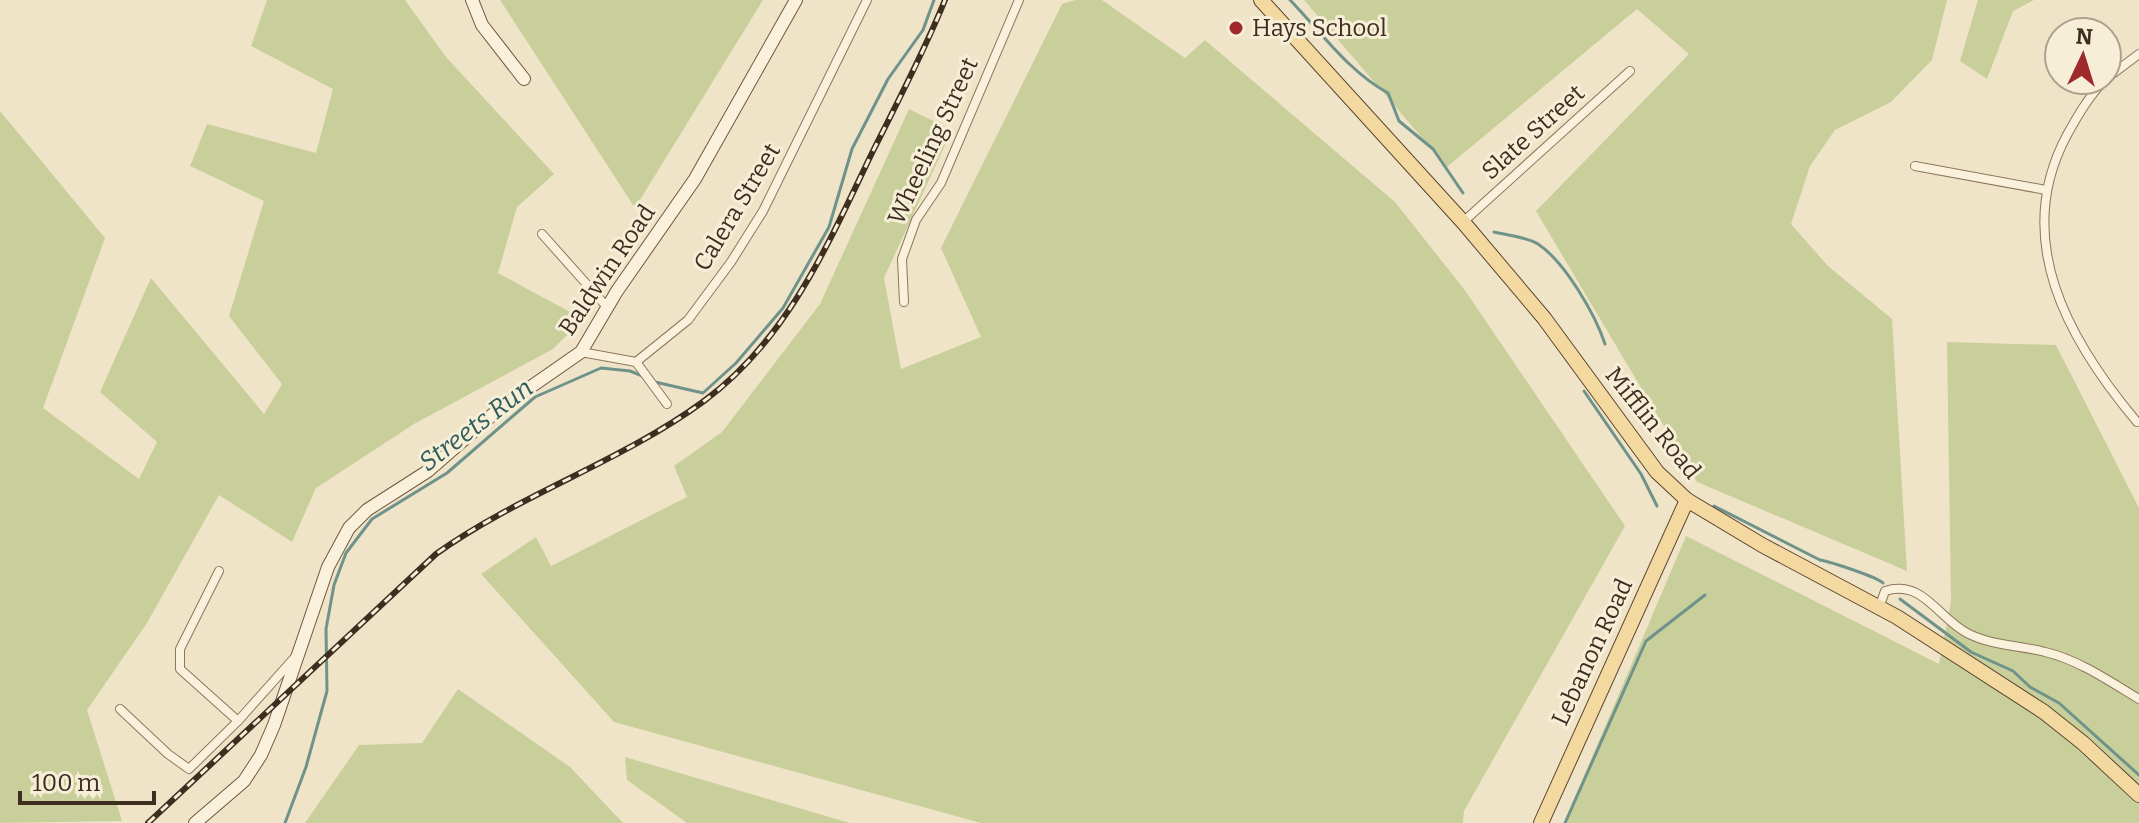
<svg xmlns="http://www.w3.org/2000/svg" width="2139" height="823" font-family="Bitter,serif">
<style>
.green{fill:#c9cf9b}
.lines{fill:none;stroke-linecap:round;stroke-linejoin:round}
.stream{stroke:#6f938a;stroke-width:3}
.street-casing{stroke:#8d765c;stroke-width:10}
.secondary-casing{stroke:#6f573f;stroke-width:14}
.primary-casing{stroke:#5b4430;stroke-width:16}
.street{stroke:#faf1dc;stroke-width:8}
.secondary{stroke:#faf1dc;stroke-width:12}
.primary{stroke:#f3d9a0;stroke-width:14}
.rail-casing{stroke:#3d2e20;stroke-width:6}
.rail{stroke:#f7eed8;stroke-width:3;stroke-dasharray:9;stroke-linecap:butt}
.poi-dot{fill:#9e2a2b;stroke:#f7eed8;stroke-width:3}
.labels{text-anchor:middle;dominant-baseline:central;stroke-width:6;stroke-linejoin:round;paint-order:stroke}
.poi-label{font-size:24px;fill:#3d2e20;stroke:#f7eed8;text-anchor:start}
.street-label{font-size:24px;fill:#3d2e20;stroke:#f7eed8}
.water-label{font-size:26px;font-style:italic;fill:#2f5d5a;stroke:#f7eed8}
</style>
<rect width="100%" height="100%" fill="#f0e4c8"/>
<!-- green -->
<g class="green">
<polygon points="267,0 405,0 446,57 554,174 517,207 498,273 583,319 553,349 414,424 316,488 292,542 219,495 147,623 87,710 122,821 0,823 0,111 105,238 43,408 139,479 157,442 100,392 151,278 264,414 282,384 229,316 264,201 190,166 207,124 316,153 333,89 251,46"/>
<polygon points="500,0 763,0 635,208"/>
<polygon points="1075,0 1102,0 1185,58 1205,40 1395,202 1464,289 1625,526 1464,811 1463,823 981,823 614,722 481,574 536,537 551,566 687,497 674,466 722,432 820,304 909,109 952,130 884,278 901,369 981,337 941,248 1062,4"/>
<polygon points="1304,0 1947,0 1932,60 1891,102 1835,130 1810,166 1791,224 1828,266 1892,319 1907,571 1697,482 1536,211 1689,54 1637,9 1447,167"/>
<polygon points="1978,0 2034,0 2013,11 1987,79 1960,61"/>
<polygon points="1947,342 2056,345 2139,508 2139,823 1564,823 1686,536 1939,664 1951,602"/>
<polygon points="458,689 570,767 623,823 305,823 359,745 422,743"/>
<polygon points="625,757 850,823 687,823 627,780"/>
</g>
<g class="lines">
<!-- stream -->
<g class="stream">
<path d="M 1290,0 C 1321,32 1349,72 1388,93 L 1399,121 L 1433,149 L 1463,193"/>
<path d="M 1494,232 C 1507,235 1527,237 1538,244 C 1565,262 1595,314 1605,344"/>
<polyline points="655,382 703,393 736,363 783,308 829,227 852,149 888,79 923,30 934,0"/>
<polyline points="1584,391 1641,474 1657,506"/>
<path d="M 1714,506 L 1820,560 C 1831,562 1877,577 1883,583"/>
<polyline points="1900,599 1971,652 2013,671 2030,687 2059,703 2139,775"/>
<polyline points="285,823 306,767 327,691 326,629 334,585 346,553 372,519 447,473 535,397 601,368 630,371 645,377"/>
<polyline points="1565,823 1646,641 1705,595"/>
</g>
<!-- street casing -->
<g class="street-casing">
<g id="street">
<polyline points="2107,78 2139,54"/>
<path d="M 2105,80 C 2089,96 2078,115 2067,135 C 2011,239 2068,340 2137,422"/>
<polyline points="1915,166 2046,190"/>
<polyline points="1463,222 1630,71"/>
<polyline points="542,234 607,307"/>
<polyline points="904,302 902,259 916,220 941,183 1019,0"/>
<polyline points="581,352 636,362 688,320 731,262 763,211 867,0"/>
<polyline points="636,362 667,404"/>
<polyline points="219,571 180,649 180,669 238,721"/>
<path d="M 1879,608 L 1885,591 C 1923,579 1938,618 1967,633 C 1992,646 2019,645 2045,652 C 2079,660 2109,681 2139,699"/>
<polyline points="120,709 168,754 189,769 238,721 296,656"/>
</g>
</g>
<!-- secondary casing -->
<g class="secondary-casing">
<g id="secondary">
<polyline points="472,0 482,25 524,79"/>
<polyline points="195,823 244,781 261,755 274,725 328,567 349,528 367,510 428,471 499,409 581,352 617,291 695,179 796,0"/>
</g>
</g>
<!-- primary casing -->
<g class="primary-casing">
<g id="primary">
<polyline points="1261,0 1463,222 1544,318 1657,472 1687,500 1762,545 1897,617 2044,712 2083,743 2139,795"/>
<polyline points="1541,823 1687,500"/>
</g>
</g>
<!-- street -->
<use href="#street" class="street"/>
<!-- secondary -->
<use href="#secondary" class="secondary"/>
<!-- primary -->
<use href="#primary" class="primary"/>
<!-- rail casing -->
<g class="rail-casing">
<path id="rail" d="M 148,823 L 436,554 C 520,494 621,462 704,401 C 788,339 828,244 872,153 C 897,103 924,52 945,0"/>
</g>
<!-- rail -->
<use href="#rail" class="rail"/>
</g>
<!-- markers -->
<circle class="poi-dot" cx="1236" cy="28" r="8"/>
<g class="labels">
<!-- poi labels -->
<g class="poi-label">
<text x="1252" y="28">Hays School</text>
</g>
<!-- street labels -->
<g class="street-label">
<text transform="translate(1533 132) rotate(-42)">Slate Street</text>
<text transform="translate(933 141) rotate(-65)">Wheeling Street</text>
<text transform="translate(737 207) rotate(-59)">Calera Street</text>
<text transform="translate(607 270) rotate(-56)">Baldwin Road</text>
<text transform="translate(1653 423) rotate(51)">Mifflin Road</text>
<text transform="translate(1592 652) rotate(-65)">Lebanon Road</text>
</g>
<!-- water labels -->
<g class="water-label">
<text transform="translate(476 425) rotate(-37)">Streets Run</text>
</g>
</g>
<!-- north arrow -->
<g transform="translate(2083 56) rotate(4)"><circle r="38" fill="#f7eed8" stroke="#ada18e" stroke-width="2"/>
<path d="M0-6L14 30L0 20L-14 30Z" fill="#9e2a2b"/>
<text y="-12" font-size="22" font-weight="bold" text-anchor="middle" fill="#3d2e20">N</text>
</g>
<!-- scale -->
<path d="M20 791v12h134v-12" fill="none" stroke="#3d2e20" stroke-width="4"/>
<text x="32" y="791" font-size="24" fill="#3d2e20" stroke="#f7eed8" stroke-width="6" paint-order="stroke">100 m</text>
</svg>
